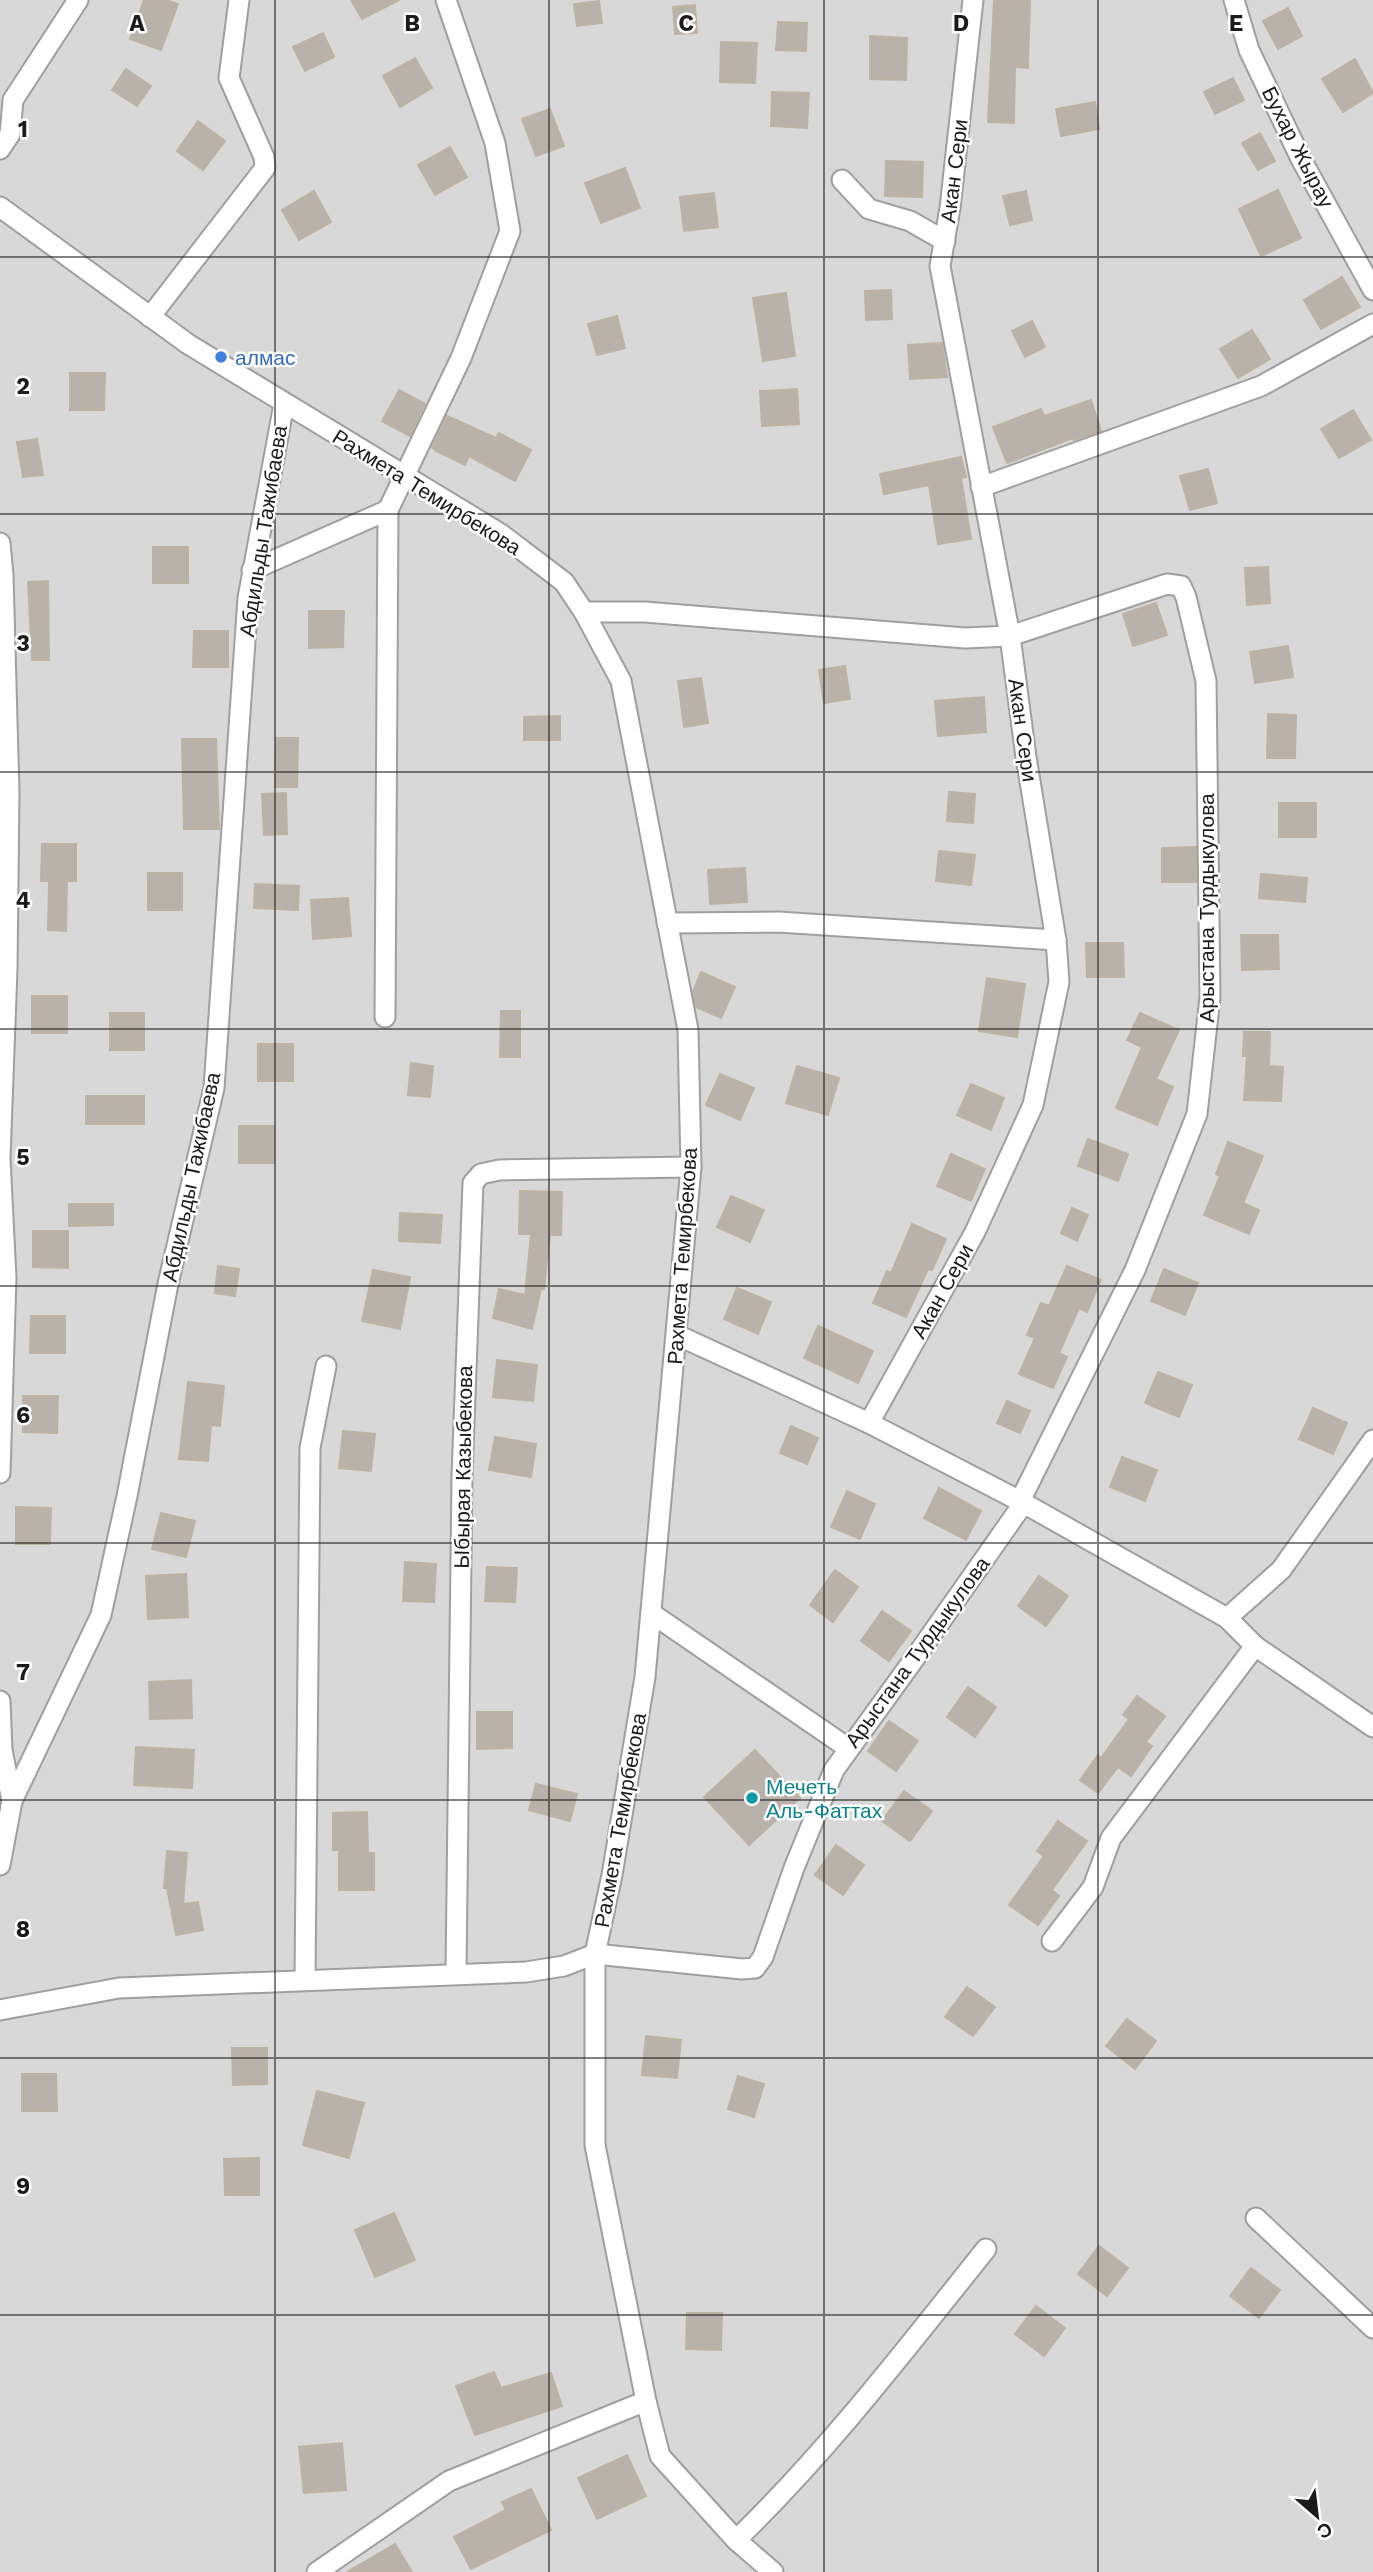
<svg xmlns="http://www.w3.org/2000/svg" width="1373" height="2572" font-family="'Work Sans',sans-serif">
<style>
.residential{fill:#d9d8d8}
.building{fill:#b8b2ab;stroke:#bcb3a4;stroke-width:2}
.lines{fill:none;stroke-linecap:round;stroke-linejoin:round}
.minor-casing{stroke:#9f9f9f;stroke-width:23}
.minor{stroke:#fff;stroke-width:19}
.grid{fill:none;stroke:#1b1b1b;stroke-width:2;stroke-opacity:0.55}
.shop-dot{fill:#3f7fe0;stroke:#fff;stroke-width:2.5}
.culture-dot{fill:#0f9aa8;stroke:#fff;stroke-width:2.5}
.labels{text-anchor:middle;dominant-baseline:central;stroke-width:5;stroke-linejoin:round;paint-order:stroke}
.street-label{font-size:21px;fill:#1b1b1b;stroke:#fff}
.shop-label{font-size:21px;fill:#366cbe;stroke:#fff;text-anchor:start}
.culture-label{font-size:21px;fill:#0d838f;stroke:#fff;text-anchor:start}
.grid-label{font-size:23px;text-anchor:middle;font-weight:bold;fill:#1b1b1b;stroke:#fff;stroke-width:5;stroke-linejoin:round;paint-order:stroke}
</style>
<rect width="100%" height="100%" fill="#eceae1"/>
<!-- residential -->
<rect class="residential" x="0" y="0" width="1373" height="2572"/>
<!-- building -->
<g class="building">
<polygon points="144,0 166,0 178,4 161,50 130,39"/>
<polygon points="351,0 399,0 362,19"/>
<polygon points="994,0 1030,0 1028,68 1015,67 1014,123 988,122"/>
<polygon points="599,1 602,23 577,26 574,4"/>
<polygon points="695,5 697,33 675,34 673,7"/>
<polygon points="1288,8 1302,36 1278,49 1263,21"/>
<polygon points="778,22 807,23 806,51 776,50"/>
<polygon points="323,33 334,57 305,71 293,47"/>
<polygon points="870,36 907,38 906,80 870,79"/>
<polygon points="721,42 757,43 755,83 720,82"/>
<polygon points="415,58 432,88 400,107 383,76"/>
<polygon points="1355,59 1373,93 1343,112 1322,79"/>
<polygon points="126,69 151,86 137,106 112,90"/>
<polygon points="1233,78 1244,100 1215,114 1204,92"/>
<polygon points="772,92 809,93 807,128 771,126"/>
<polygon points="1095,102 1099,129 1061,136 1056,109"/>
<polygon points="550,109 564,146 536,156 522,119"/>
<polygon points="198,121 225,141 203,170 177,151"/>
<polygon points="1260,133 1275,161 1258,170 1242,143"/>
<polygon points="450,147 467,177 435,195 418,165"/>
<polygon points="886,161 923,162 922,197 885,196"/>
<polygon points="625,168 640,208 601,223 585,183"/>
<polygon points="1278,190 1301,238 1261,256 1239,209"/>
<polygon points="314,191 331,222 299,240 282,210"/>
<polygon points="1026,191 1032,220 1010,225 1003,196"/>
<polygon points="714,193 718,227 684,231 680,197"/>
<polygon points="1342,277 1360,307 1321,329 1304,300"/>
<polygon points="891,290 892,319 866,320 865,291"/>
<polygon points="786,293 795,356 763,361 753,298"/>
<polygon points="617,316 625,348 597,355 588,324"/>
<polygon points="1032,321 1045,347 1025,357 1012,331"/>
<polygon points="1252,330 1270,359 1238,378 1220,349"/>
<polygon points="942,343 947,377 910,379 908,345"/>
<polygon points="70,373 105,373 104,410 70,410"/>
<polygon points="797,389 799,424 762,426 760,391"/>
<polygon points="399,390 425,404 410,436 382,421"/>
<polygon points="1091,400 1101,431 1074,440 1073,438 1007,463 993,427 1041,409 1044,416"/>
<polygon points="1353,410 1371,440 1339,458 1321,429"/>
<polygon points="447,416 496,438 499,433 531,450 515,481 469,456 465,465 436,451 432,447"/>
<polygon points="37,439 43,475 23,477 17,442"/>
<polygon points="961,457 966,477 961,478 971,539 938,544 929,485 884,494 880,474"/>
<polygon points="1208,469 1217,503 1190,510 1180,476"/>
<rect x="153" y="547" width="35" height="36"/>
<polygon points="1268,567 1270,603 1247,605 1245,568"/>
<polygon points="48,581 49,660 32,660 28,582"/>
<polygon points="1156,603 1167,635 1133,646 1123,614"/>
<polygon points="309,611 344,611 343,647 309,648"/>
<polygon points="194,631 228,631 228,667 193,667"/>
<polygon points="1288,646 1293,677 1255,683 1250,652"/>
<polygon points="845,666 850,699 824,703 819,670"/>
<polygon points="701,678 708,723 684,727 678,681"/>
<polygon points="984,697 986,732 938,736 935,701"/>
<polygon points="1268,714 1296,715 1295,758 1267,758"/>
<polygon points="560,716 560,740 524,740 524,717"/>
<polygon points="276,738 298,738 297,787 275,787"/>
<polygon points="182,739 216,739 219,829 184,829"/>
<polygon points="949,792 975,794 973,823 947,821"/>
<polygon points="286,793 287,834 264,835 262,794"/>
<rect x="1279" y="803" width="37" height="34"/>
<polygon points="42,844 76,844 76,881 67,881 66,931 48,930 49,881 41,881"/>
<polygon points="1196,847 1196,882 1162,882 1162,848"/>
<polygon points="939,851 975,855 971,885 936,881"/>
<polygon points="745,868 747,902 710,904 708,870"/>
<rect x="148" y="873" width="34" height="37"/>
<polygon points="1261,874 1307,878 1305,902 1259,898"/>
<polygon points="255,884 299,886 298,910 254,908"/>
<polygon points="348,898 351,936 313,939 311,900"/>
<polygon points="1241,935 1278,935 1279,969 1242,970"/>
<polygon points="1086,943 1123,943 1124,977 1087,977"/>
<polygon points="701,972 735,987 721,1018 696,1007 693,991"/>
<polygon points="987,978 1025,984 1017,1037 979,1031"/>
<rect x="32" y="996" width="35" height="37"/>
<polygon points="501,1011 520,1011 520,1057 500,1057"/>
<rect x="110" y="1013" width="34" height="37"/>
<polygon points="1140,1013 1179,1030 1156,1079 1173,1087 1157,1125 1116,1108 1142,1047 1127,1040"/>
<polygon points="1244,1032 1270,1032 1269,1066 1283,1067 1281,1101 1244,1100 1247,1056 1243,1056"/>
<rect x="258" y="1044" width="35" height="37"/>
<polygon points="411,1063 433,1066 430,1097 408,1095"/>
<polygon points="797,1066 839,1078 828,1115 786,1103"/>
<polygon points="720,1074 754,1088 740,1120 706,1105"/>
<polygon points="971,1084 1004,1098 991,1130 957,1115"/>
<rect x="86" y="1096" width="58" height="28"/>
<rect x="239" y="1126" width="35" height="37"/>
<polygon points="1088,1139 1128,1154 1118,1181 1078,1166"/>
<polygon points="1228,1142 1263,1156 1243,1203 1259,1210 1249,1234 1204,1215 1220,1176 1216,1174"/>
<polygon points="951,1154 985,1169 971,1201 937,1186"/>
<polygon points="520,1191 562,1192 561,1235 550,1235 544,1289 541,1289 532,1329 493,1318 499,1289 525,1295 531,1234 519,1234"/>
<polygon points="731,1196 764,1210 750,1242 717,1227"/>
<polygon points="69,1204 113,1204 113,1225 69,1226"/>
<polygon points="1072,1208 1088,1215 1077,1241 1061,1233"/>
<polygon points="400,1213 442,1215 440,1243 399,1241"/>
<polygon points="912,1224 946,1239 932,1270 928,1269 906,1317 873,1303 887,1271 891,1273"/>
<polygon points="33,1231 68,1231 68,1268 33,1267"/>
<polygon points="218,1266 239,1269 235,1296 215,1293"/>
<polygon points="1067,1266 1101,1280 1087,1312 1079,1308 1059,1353 1067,1357 1053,1388 1019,1374 1035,1338 1027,1335 1041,1303 1049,1306"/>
<polygon points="1164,1269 1198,1283 1185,1315 1151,1301"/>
<polygon points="373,1270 410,1277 400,1329 362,1321"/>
<polygon points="737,1288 771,1302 758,1334 724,1319"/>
<polygon points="31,1316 65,1316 65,1353 30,1353"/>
<polygon points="818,1326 873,1351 858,1383 804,1358"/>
<polygon points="497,1360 537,1365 533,1401 493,1397"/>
<polygon points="1158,1372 1192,1385 1179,1417 1145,1403"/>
<polygon points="188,1382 224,1386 220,1426 211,1425 208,1461 179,1459"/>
<polygon points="23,1396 58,1396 57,1433 23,1432"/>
<polygon points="1007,1401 1030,1411 1020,1433 997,1423"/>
<polygon points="1313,1408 1347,1423 1333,1454 1299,1439"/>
<polygon points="791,1426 818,1438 807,1464 780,1453"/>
<polygon points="343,1431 375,1434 371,1471 339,1468"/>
<polygon points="495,1437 536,1444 531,1477 489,1470"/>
<polygon points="1122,1457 1157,1470 1145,1501 1110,1487"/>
<polygon points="939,1488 981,1511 966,1540 924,1518"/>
<polygon points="847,1491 875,1504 860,1539 831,1527"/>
<polygon points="16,1507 51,1508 50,1544 16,1544"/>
<polygon points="161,1513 195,1521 186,1557 152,1549"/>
<polygon points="405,1562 436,1564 434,1602 403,1601"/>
<polygon points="487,1567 517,1568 515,1602 485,1601"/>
<polygon points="835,1570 858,1587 833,1622 810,1605"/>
<polygon points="186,1574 188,1617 148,1619 146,1576"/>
<polygon points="1039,1576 1068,1596 1046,1626 1018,1606"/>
<polygon points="882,1611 911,1631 889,1661 861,1641"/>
<polygon points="191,1680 192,1718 150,1719 149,1682"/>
<polygon points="968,1687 996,1707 975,1737 947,1717"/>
<polygon points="1137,1696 1165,1716 1146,1742 1152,1746 1131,1776 1118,1767 1098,1793 1080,1780 1098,1755 1101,1758 1129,1719 1123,1715"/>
<polygon points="477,1712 512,1712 512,1748 477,1749"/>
<polygon points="889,1721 918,1741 896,1771 868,1751"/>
<polygon points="136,1747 194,1750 192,1788 134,1785"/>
<polygon points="755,1750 800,1798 749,1845 704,1797"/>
<polygon points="536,1784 577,1794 570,1821 529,1810"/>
<polygon points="904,1791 932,1811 910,1841 882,1821"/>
<polygon points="367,1812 368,1853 374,1853 374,1890 339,1890 339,1850 333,1850 333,1813"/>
<polygon points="1058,1821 1087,1841 1052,1890 1059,1896 1038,1925 1009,1905 1044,1856 1037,1851"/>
<polygon points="836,1845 864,1865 843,1895 815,1875"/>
<polygon points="167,1851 187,1853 183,1904 198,1902 203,1930 176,1935 167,1888 164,1888"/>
<polygon points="967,1987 995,2007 973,2036 945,2017"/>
<polygon points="1127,2019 1156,2041 1135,2069 1106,2046"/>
<polygon points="646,2036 681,2040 677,2078 642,2075"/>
<polygon points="232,2048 267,2048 267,2084 233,2085"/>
<polygon points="22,2074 56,2074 57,2111 22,2111"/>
<polygon points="738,2076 764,2084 754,2117 728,2109"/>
<polygon points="317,2091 364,2103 349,2158 303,2145"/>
<polygon points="259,2158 259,2195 225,2195 224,2159"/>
<polygon points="394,2213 415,2260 375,2277 355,2230"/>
<polygon points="1099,2246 1128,2268 1107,2296 1078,2274"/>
<polygon points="1251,2268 1280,2290 1259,2318 1230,2296"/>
<polygon points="1036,2306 1065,2328 1044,2356 1015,2334"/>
<polygon points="687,2313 722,2313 721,2350 686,2349"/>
<polygon points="494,2372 501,2388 551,2373 562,2406 475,2435 456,2386"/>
<polygon points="342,2443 346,2490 304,2493 299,2447"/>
<polygon points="627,2455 646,2496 597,2519 578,2478"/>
<polygon points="531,2489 551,2530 471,2569 454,2537 506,2510 502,2502"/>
<polygon points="395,2544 412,2572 347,2572"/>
</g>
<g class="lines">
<!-- minor casing -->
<g class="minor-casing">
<g id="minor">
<polyline points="1234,0 1249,50 1301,159 1373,290"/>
<polyline points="0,149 10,134 13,100 78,0"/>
<polyline points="842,180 869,209 910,221 945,241"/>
<polyline points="0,207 188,344 501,534 564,582 584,612 621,681 688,1030 691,1167 645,1677 612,1875 595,1954 595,2145 646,2401 660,2456 736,2540 773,2572"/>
<polyline points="150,317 265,168 264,157 229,78 239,0"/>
<polyline points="981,487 1261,386 1373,324"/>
<polyline points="0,543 3,575 9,793 7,969 0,1158 6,1278 0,1473"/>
<polyline points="252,570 388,510"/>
<polyline points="584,612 645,612 965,638 1010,636 1167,584 1181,586 1186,597 1206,681 1210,997 1197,1114 1135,1270 1020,1501"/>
<polyline points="667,923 778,922 1056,940"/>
<polyline points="385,1017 388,510 461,358 510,231 495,143 446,0"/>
<polyline points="677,1335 869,1423 1020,1501 1227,1618 1255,1646 1373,1727"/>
<polyline points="869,1423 975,1232 1033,1105 1059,982 1056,940 1026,757 1010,636 940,266 950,208 973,0"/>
<polyline points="651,1613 848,1748"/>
<polyline points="1227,1618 1281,1570 1373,1440"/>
<polyline points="0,1701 2,1750 12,1801 0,1865"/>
<polyline points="12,1801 101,1615 127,1496 168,1284 214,1088 248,598 284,404"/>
<polyline points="1052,1941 1093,1887 1111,1838 1255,1646"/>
<polyline points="456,1973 462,1476 473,1183 481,1174 499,1170 691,1167"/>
<polyline points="305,1978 310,1448 326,1366"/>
<polyline points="0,2010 119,1988 526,1972 564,1966 595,1954 742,1969 755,1968 763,1957 794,1868 834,1770 912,1662 1023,1504"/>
<polyline points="1256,2218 1373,2328"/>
<path d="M 736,2540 C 828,2451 906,2349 986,2249"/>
<polyline points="317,2572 449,2481 646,2401"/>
</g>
</g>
<!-- minor -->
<use href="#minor" class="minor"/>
</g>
<!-- grid -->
<path class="grid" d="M 275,0 L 275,2572M 549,0 L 549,2572M 824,0 L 824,2572M 1098,0 L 1098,2572M 0,257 L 1373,257M 0,514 L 1373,514M 0,772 L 1373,772M 0,1029 L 1373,1029M 0,1286 L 1373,1286M 0,1543 L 1373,1543M 0,1800 L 1373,1800M 0,2058 L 1373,2058M 0,2315 L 1373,2315"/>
<!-- markers -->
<circle class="shop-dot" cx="221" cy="357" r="7"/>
<circle class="culture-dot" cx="752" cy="1798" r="7"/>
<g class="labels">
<!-- street labels -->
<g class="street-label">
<text transform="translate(1298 147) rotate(63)">Бухар Жырау</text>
<text transform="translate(954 171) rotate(-83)">Акан Сери</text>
<text transform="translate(427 492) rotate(32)">Рахмета Темирбекова</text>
<text transform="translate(263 531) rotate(-81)">Абдильды Тажибаева</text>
<text transform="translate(1023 730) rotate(82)">Акан Сери</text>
<text transform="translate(1206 908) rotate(-90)">Арыстана Турдыкулова</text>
<text transform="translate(191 1177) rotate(-78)">Абдильды Тажибаева</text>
<text transform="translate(682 1256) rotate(-86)">Рахмета Темирбекова</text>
<text transform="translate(942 1291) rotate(-61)">Акан Сери</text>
<text transform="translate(463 1467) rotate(-89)">Ыбырая Казыбекова</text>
<text transform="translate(917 1652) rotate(-54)">Арыстана Турдыкулова</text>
<text transform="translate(620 1820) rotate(-80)">Рахмета Темирбекова</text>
</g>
<!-- shop labels -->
<g class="shop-label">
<text x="235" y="357">алмас</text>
</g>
<!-- culture labels -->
<g class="culture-label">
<text x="766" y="1786">Мечеть<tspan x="766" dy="24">Аль-Фаттах</tspan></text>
</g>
</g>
<g class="grid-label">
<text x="137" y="31">A</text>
<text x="412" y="31">B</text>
<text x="686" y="31">C</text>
<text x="961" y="31">D</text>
<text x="1236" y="31">E</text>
<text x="23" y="137">1</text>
<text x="23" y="394">2</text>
<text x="23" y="651">3</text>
<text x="23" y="908">4</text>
<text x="23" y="1165">5</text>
<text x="23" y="1423">6</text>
<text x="23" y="1680">7</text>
<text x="23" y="1937">8</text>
<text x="23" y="2194">9</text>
</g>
<!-- north arrow -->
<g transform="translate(1317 2516) rotate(152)" stroke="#ffffff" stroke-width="5" paint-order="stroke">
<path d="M0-5L12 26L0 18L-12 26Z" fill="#1b1b1b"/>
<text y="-10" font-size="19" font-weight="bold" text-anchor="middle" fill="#1b1b1b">С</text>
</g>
</svg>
